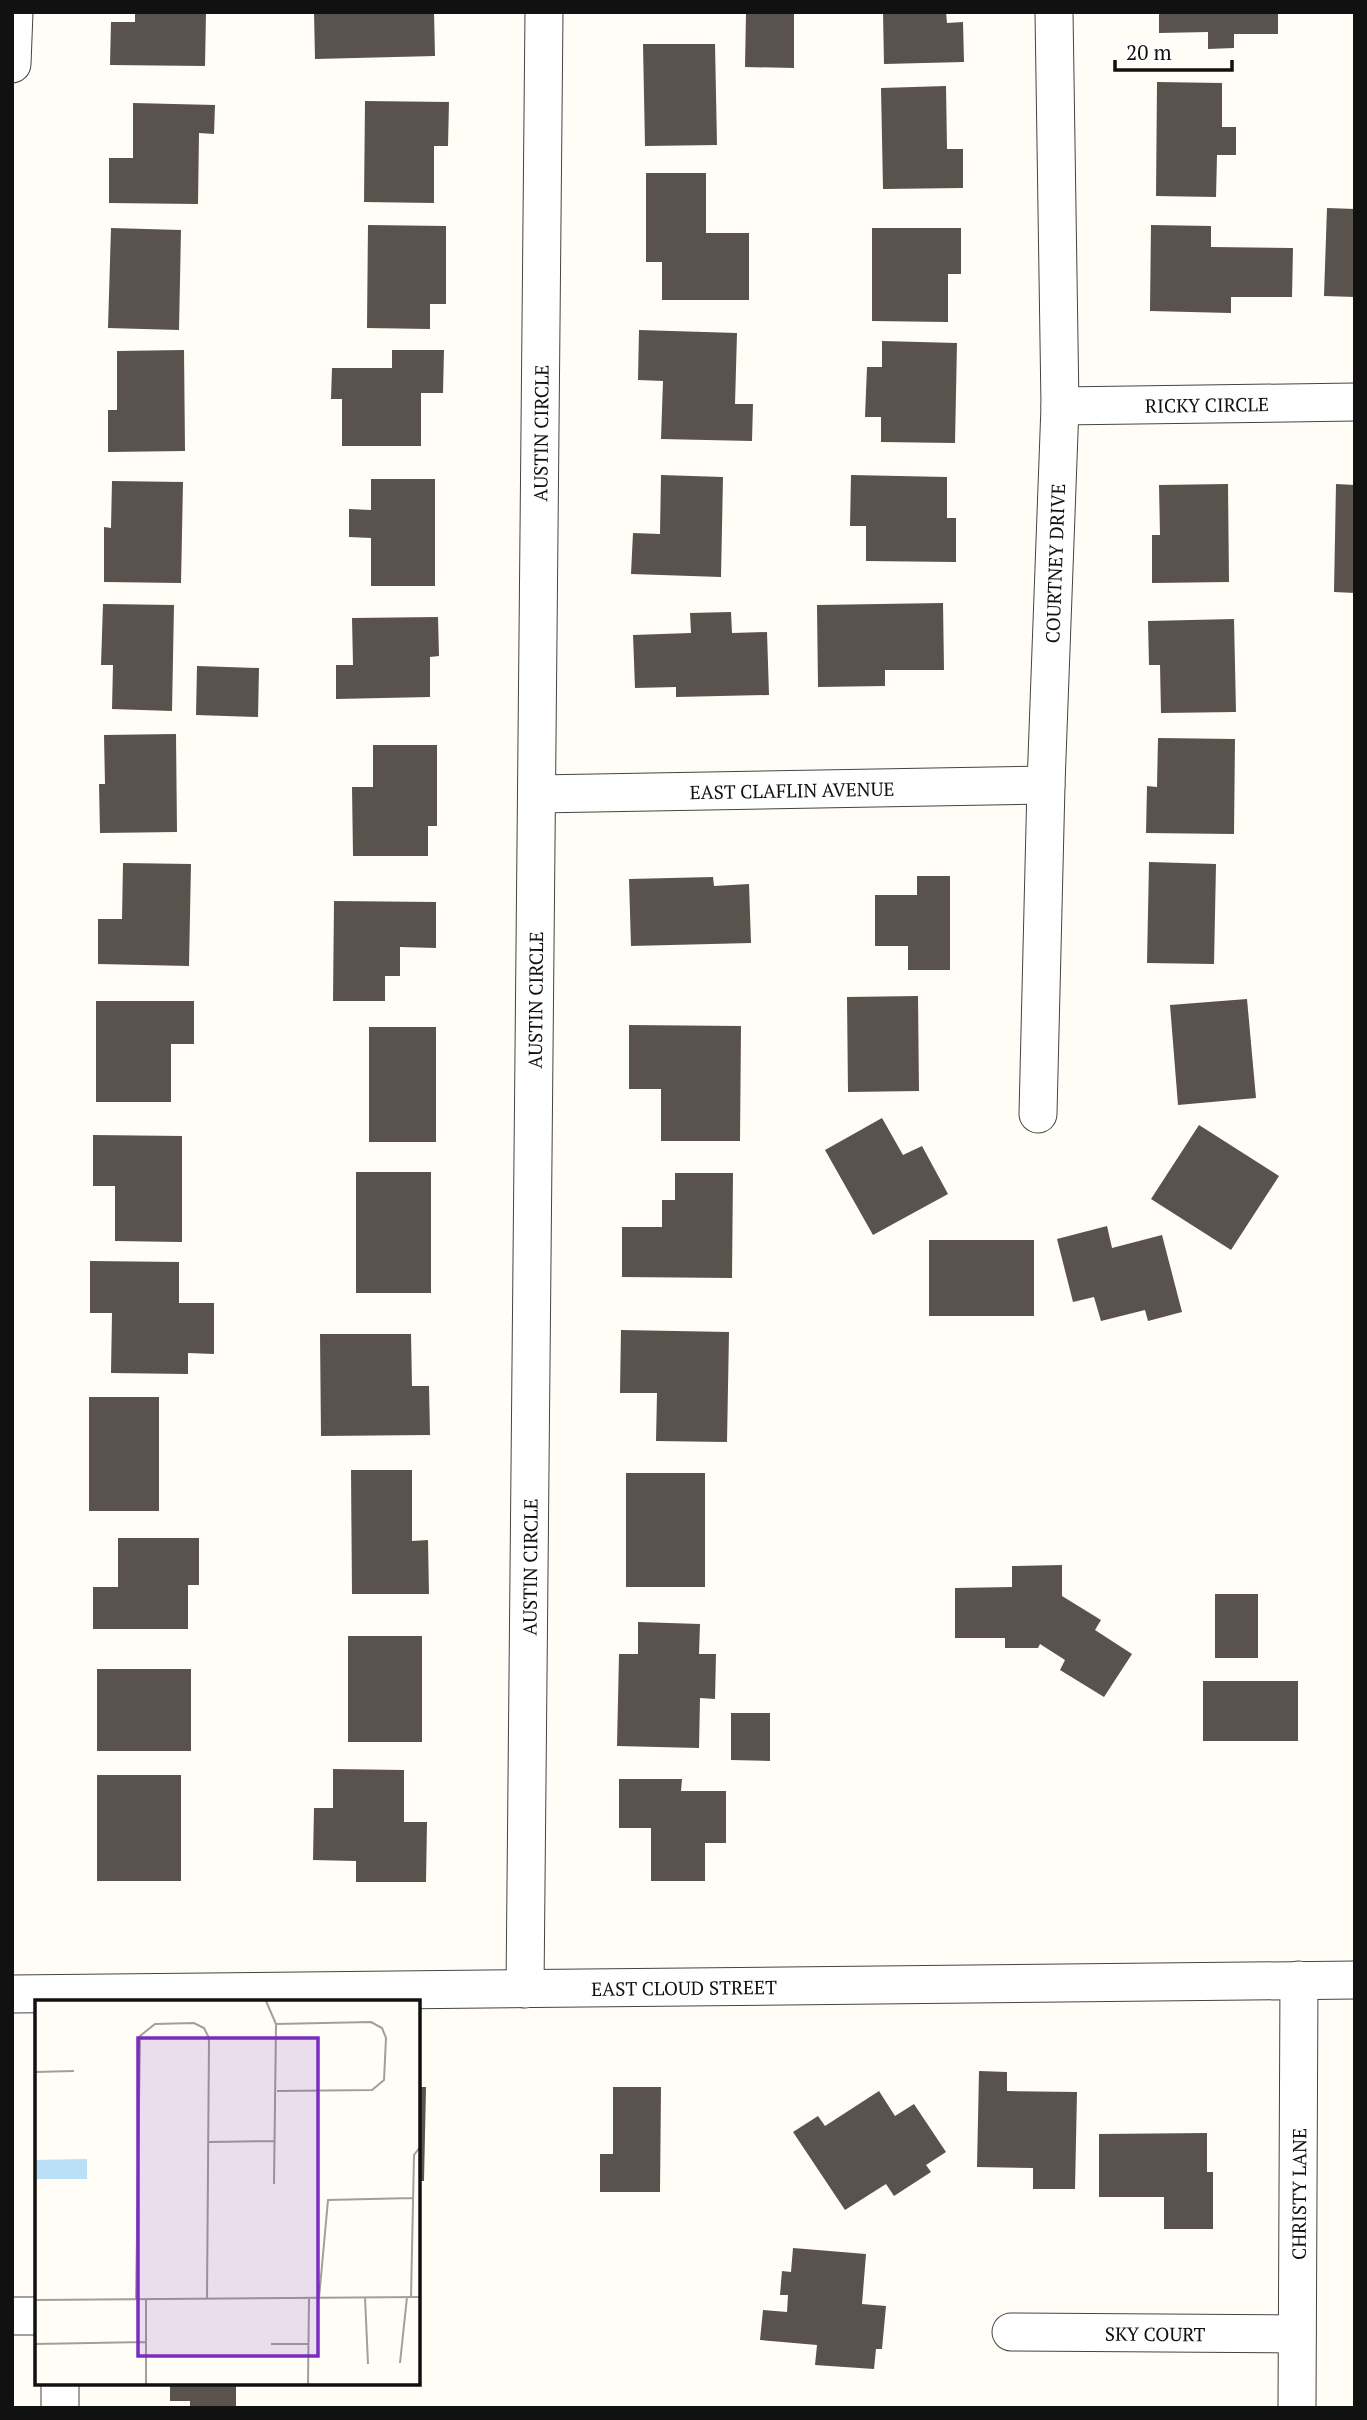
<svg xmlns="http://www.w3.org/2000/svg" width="1367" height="2420" font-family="'PT Serif',serif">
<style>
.building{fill:#5a524d}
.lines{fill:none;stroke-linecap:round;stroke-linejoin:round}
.street-casing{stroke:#444;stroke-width:39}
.street{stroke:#fff;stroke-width:37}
.labels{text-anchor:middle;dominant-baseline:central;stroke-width:7;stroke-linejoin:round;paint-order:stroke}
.street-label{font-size:19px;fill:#111;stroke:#fff}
.inset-road{fill:none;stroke:#a09f9a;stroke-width:2}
.view{fill:#7b2cbf;fill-opacity:0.15;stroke:#7b2cbf;stroke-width:3.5}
.inset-edge{fill:none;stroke:#111;stroke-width:3.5}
</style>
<rect width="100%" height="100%" fill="#fffdf5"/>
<!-- building -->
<g class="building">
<polygon points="135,12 206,12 205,66 110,65 111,22 135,22"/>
<polygon points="314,12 434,12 435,56 315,59"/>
<polygon points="746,12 794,12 794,68 745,67"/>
<polygon points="883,12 946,12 947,23 963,22 964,62 884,64"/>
<polygon points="1159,12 1278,12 1278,34 1234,34 1234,48 1208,49 1208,32 1159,33"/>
<polygon points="643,44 715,44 717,145 645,146"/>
<polygon points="1157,82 1222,83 1222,127 1236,127 1236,155 1217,155 1216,197 1156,196"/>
<polygon points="946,86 947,149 963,149 963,188 883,189 881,88"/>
<polygon points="365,101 449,102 448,146 434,146 434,203 364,202"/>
<polygon points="133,103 215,105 214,134 199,133 198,204 109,203 109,158 133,158"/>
<polygon points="646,173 706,173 706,233 749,233 749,300 662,300 662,262 646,262"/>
<polygon points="1327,208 1355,209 1355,297 1324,296"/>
<polygon points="368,225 446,226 446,304 430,304 430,329 367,328"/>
<polygon points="1151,225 1211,226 1211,247 1293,248 1292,297 1231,297 1231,313 1150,311"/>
<polygon points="111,228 181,230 179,330 108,328"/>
<polygon points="872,228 961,228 961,274 948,274 948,322 872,321"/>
<polygon points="639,330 737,333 735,404 753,404 752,441 661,439 663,381 638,380"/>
<polygon points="882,341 957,343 955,443 881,442 881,417 865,417 867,367 882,367"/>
<polygon points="184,350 185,451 108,452 108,410 117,410 117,351"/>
<polygon points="392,350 444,350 443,393 421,393 421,446 342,446 342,399 331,399 332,368 392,368"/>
<polygon points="661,475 723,477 721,577 631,574 633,533 660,534"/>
<polygon points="851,475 947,477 947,518 956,518 956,562 866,561 866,526 850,526"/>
<polygon points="371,479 435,479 435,586 371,586 371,538 349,537 349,509 371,510"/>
<polygon points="112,481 183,482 181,583 104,582 104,527 111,528"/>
<polygon points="1228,484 1229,582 1152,583 1152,535 1160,535 1159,485"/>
<polygon points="1336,484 1355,485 1355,593 1334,592"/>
<polygon points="943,603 944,670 885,670 885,686 818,687 817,605"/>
<polygon points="103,604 174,605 172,711 112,709 113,665 101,665"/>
<polygon points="731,612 732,633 767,632 769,695 676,697 676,687 635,688 633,635 691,633 690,613"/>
<polygon points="438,617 439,656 430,657 430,697 336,699 336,665 353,665 352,618"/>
<polygon points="1234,619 1236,712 1161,713 1160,665 1149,665 1148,621"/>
<polygon points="197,666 259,668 258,717 196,715"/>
<polygon points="176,734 177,832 100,833 99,784 105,784 104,735"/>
<polygon points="1158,738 1235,739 1234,834 1146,833 1147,786 1157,787"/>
<polygon points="373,745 437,745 437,826 428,826 428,856 353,856 352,787 373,787"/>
<polygon points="1149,862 1216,864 1214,964 1147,963"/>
<polygon points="123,863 191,864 189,966 98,964 98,919 122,919"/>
<polygon points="917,876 950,876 950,970 908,970 908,946 875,946 875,895 917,895"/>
<polygon points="713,877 714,886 749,884 751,943 631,946 629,879"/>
<polygon points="334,901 436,902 436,948 400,947 400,976 385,976 385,1001 333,1001"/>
<polygon points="918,996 919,1091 848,1092 847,997"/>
<polygon points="1247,999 1256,1098 1178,1105 1170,1005"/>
<polygon points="96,1001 194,1001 194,1044 171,1044 171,1102 96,1102"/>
<polygon points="629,1025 741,1026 740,1141 661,1141 661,1089 629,1089"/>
<rect x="369" y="1027" width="67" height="115"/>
<polygon points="882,1118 903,1155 922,1146 948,1194 873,1235 825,1150"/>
<polygon points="1199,1125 1279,1176 1231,1250 1151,1199"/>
<polygon points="93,1135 182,1136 182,1242 115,1241 115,1186 93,1186"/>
<rect x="356" y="1172" width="75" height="121"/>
<polygon points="675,1173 733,1173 732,1278 622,1277 622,1227 662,1227 662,1200 675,1200"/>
<polygon points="1107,1226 1112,1248 1162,1235 1182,1312 1148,1321 1145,1310 1101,1321 1094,1297 1073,1302 1057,1239"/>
<rect x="929" y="1240" width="105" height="76"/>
<polygon points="90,1261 179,1262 179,1303 214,1303 214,1354 188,1353 188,1374 111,1373 112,1313 90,1313"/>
<polygon points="621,1330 729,1332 727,1442 656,1441 657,1393 620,1393"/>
<polygon points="320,1334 411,1334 412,1386 429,1386 430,1435 321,1436"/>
<rect x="89" y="1397" width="70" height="114"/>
<polygon points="351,1470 412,1470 412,1541 428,1540 429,1594 352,1594"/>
<rect x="626" y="1473" width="79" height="114"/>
<polygon points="118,1538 199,1538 199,1585 188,1585 188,1629 93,1629 93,1587 118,1587"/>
<polygon points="1062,1565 1062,1596 1101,1620 1095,1630 1132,1654 1104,1697 1060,1670 1065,1660 1040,1644 1038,1648 1005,1648 1005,1638 955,1638 955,1588 1012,1587 1012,1566"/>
<rect x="1215" y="1594" width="43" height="64"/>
<polygon points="638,1622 700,1624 699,1654 716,1654 715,1699 700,1698 699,1748 617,1746 619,1654 638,1654"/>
<rect x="348" y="1636" width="74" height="106"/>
<rect x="97" y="1669" width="94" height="82"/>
<rect x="1203" y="1681" width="95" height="60"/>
<polygon points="731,1713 770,1713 770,1761 731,1760"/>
<polygon points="333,1769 404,1770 404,1822 427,1822 426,1882 356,1882 356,1861 313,1860 314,1808 333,1808"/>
<rect x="97" y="1775" width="84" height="106"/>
<polygon points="619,1779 682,1779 681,1791 726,1791 726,1843 705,1843 705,1881 651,1881 651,1828 619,1828"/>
<polygon points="979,2071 1007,2072 1007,2091 1077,2092 1075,2189 1033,2189 1033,2168 977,2167"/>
<polygon points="418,2087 426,2087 424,2181 418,2181"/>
<polygon points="613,2087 661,2087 660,2192 600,2192 600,2154 613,2154"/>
<polygon points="879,2091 895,2116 914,2104 946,2152 926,2165 931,2172 894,2196 886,2184 845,2210 793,2132 818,2116 825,2126"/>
<polygon points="1207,2133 1207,2172 1213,2172 1213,2229 1164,2229 1164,2197 1099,2197 1099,2134"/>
<polygon points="793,2248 866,2254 862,2304 886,2306 882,2349 876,2349 874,2369 815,2365 817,2345 760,2340 763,2310 787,2312 788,2295 780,2295 782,2271 791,2272"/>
<polygon points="170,2383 236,2383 236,2408 190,2408 190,2401 170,2401"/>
</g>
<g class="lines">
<!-- street casing -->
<g class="street-casing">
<g id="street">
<polyline points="12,64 14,12"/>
<path id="s1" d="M 1060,406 L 1355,402"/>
<path id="s2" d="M 538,794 L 1046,785"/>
<path id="s3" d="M 1038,1114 L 1046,785 L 1060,406 L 1054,12"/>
<path id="s4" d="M 525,1989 L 544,12"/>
<path id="s5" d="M 12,1994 L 1355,1980"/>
<polyline points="12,2316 37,2316"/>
<path id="s6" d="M 1011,2332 L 1297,2334"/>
<polyline points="60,2383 60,2408"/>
<path id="s7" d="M 1297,2408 L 1299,1980"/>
</g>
</g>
<!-- street -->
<use href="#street" class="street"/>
</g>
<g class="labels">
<!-- street labels -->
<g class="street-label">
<text stroke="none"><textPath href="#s1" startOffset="147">RICKY CIRCLE</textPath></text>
<text stroke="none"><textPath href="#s4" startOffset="1556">AUSTIN CIRCLE</textPath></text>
<text stroke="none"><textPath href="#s3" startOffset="551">COURTNEY DRIVE</textPath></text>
<text stroke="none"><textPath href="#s2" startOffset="254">EAST CLAFLIN AVENUE</textPath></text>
<text stroke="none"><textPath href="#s4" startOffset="989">AUSTIN CIRCLE</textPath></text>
<text stroke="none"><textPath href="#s4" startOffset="422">AUSTIN CIRCLE</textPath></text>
<text stroke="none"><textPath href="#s5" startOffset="672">EAST CLOUD STREET</textPath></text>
<text stroke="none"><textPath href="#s7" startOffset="214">CHRISTY LANE</textPath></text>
<text stroke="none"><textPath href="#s6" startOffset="144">SKY COURT</textPath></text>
</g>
</g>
<!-- overview -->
<g transform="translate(35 2000)">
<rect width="385" height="385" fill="#fffdf5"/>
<path d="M 52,159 L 52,179 L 0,179 L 0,160 Z" fill="#b9e0f7"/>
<path class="inset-road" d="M 231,1 L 241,24 L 239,184M 241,24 L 336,22 L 347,28 L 351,38 L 349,80 L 337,90 L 242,91M 0,72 L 39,71M 174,142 L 240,141M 330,297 L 333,364M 376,297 L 379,155 L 385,147M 284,298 L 293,200 L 378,198M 0,300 L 385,297M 101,300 L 105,36 L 120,24 L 159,23 L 169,28 L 174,38 L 172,299M 111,300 L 111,384M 0,344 L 111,342M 236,344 L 273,344M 365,363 L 372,297M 273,384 L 274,298"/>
<path class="view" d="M 103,38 L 283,38 L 283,356 L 103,356 Z"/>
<rect width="385" height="385" class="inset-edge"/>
</g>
<!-- border -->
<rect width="1367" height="2420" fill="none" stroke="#111111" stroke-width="28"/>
<!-- scale -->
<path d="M1115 60v10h117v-10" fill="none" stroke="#111111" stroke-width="3.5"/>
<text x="1126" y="60" font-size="21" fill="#111111" stroke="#ffffff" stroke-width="5" paint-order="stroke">20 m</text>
</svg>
